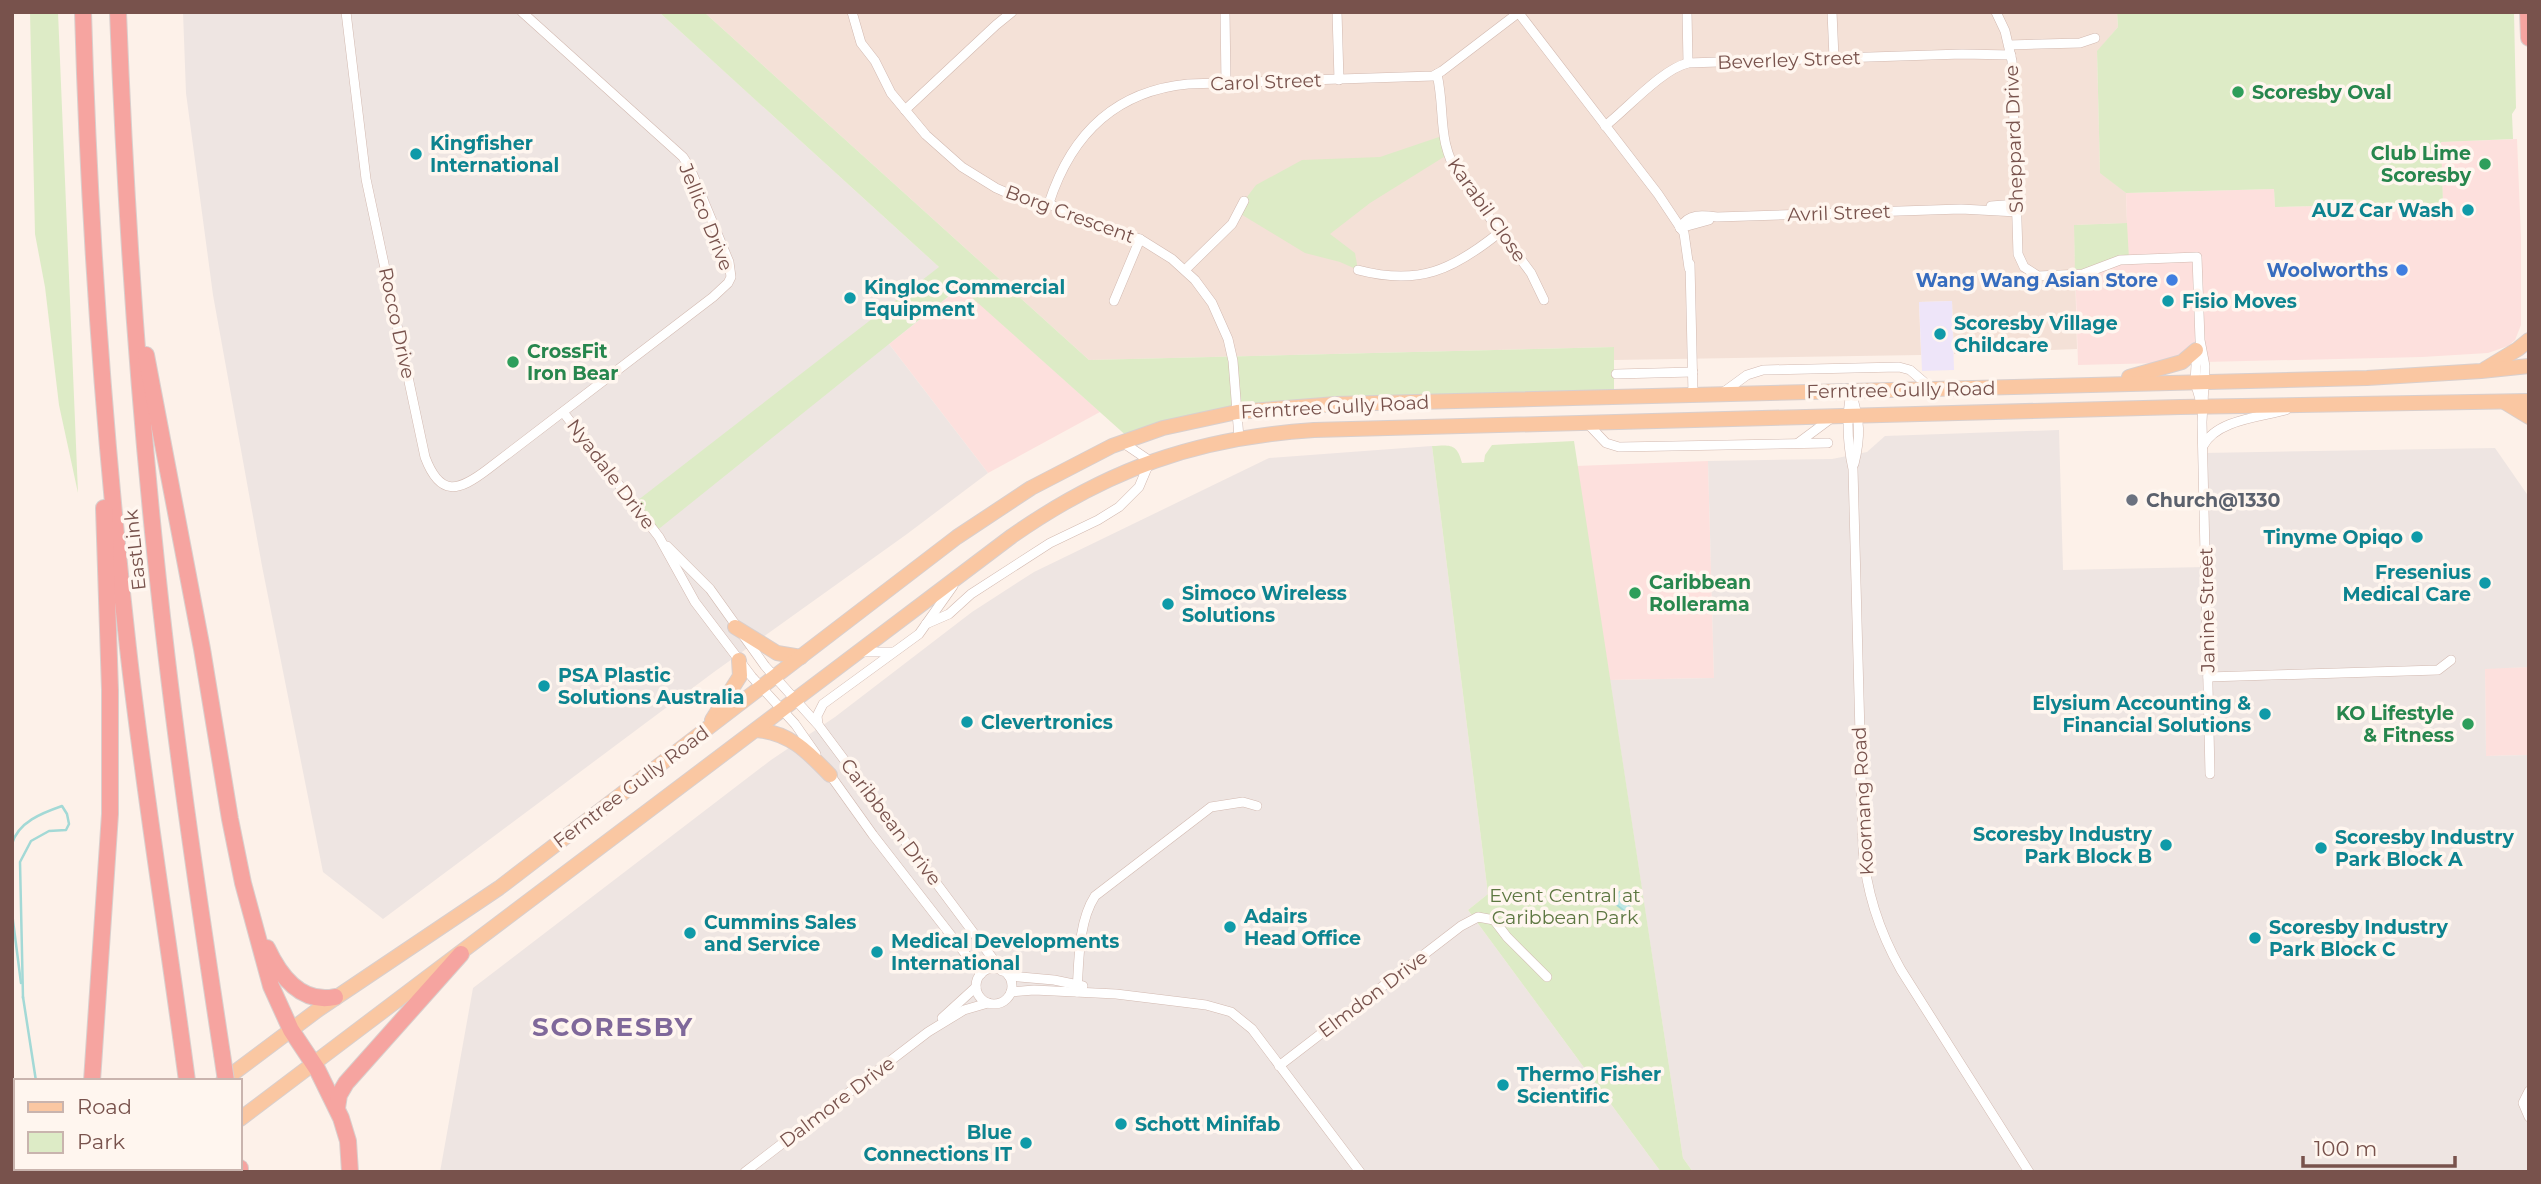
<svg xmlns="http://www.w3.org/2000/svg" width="2541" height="1184" font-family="Montserrat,sans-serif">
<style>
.residential{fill:#f4e1d7}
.commercial{fill:#fde0dd}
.industrial{fill:#eee5e2}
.education{fill:#eee5f9}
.green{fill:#ddebc6}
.water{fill:#bde7e4;stroke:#a3d9d6;stroke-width:2}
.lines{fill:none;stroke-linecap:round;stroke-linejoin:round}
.stream{stroke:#a3d9d6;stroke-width:2.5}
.street-casing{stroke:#d2b9b0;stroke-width:10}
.primary-casing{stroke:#d9cfcd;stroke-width:16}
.highway-casing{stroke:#d9cfcd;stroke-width:18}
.street{stroke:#fff;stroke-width:9}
.primary{stroke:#fac7a2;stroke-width:14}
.highway{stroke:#f6a4a0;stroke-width:16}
.highway-bridge-casing{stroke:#d9cfcd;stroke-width:18;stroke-linecap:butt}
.highway-bridge{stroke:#f6a4a0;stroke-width:16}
.leisure-dot{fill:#2e9e5b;stroke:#fff6ef;stroke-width:2.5}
.culture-dot{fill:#0f9aa8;stroke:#fff6ef;stroke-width:2.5}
.shop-dot{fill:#3f7fe0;stroke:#fff6ef;stroke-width:2.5}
.worship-dot{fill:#6b7280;stroke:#fff6ef;stroke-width:2.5}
.labels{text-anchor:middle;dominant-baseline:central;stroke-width:7;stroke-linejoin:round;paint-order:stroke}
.street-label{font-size:19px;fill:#78524c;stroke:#fff6ef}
.leisure-label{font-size:19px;font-weight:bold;fill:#27864d;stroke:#fff6ef;text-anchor:start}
.culture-label{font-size:19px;font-weight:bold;fill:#0d838f;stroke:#fff6ef;text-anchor:start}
.shop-label{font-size:19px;font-weight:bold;fill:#366cbe;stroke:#fff6ef;text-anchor:end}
.worship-label{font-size:19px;font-weight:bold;fill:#5b616d;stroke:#fff6ef;text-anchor:start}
.park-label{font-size:19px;fill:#5d7741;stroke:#fff6ef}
.district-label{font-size:26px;font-weight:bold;letter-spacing:2px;fill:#7f689a;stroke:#fff6ef}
</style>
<rect width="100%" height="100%" fill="#fdf1e9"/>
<!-- residential -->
<polygon class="residential" points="704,12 2117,12 2118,27 2097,52 2100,172 2126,193 2127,223 2074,225 2077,349 1954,354 1952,301 1919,302 1921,355 1614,360 1613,347 1089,360"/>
<!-- commercial -->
<g class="commercial">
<polygon points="2517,139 2521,238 2521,325 2515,340 2508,346 2488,353 2422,357 2078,365 2074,225 2127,223 2126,193 2274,189 2275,207 2443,203 2440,142"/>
<polygon points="961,287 1100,412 988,473 889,344"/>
<polygon points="1708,461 1714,678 1610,680 1576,466"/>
<polygon points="2529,667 2529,755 2486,756 2485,668"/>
</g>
<!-- industrial -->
<g class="industrial">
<polygon points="183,12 659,12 961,287 889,344 988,473 907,534 714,672 383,919 323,872 262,566 213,295 186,93"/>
<polygon points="2059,430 2063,570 2205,567 2203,453 2495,448 2529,497 2529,667 2485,669 2486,756 2529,755 2529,1172 1693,1172 1683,1158 1610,680 1714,678 1708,461 1832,459 1867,452 1885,436"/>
<polygon points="1432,446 1488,894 1468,910 1661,1172 440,1172 473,988 771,760 835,717 972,612 1034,572 1269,458"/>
</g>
<!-- education -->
<polygon class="education" points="1952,301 1954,370 1922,371 1919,302"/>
<!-- green -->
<g class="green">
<polygon points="30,12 58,12 78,493 59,405 45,287 35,234"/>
<polygon points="659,12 704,12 1089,360 1614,347 1614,397 1297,406 1130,439 960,287 655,532 633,504 939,267"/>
<polygon points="2117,12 2514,12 2516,108 2512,114 2513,139 2441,142 2443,203 2275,207 2274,189 2126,193 2100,173 2097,51 2118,27"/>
<polygon points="1442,136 1447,155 1370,203 1330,234 1355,253 1358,270 1340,262 1305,253 1239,213 1244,201 1256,185 1302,160 1380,157"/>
<polygon points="2127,223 2129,259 2075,275 2074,225"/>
<path d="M 1574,441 L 1683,1158 L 1693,1172 L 1661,1172 L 1468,910 L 1488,894 L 1432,446 C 1450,445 1457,443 1462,463 L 1484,462 L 1485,455 L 1492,445 Z"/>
</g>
<!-- water -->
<polygon class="water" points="1620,892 1624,894 1630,907 1627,913 1613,902 1612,897"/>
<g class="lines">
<!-- stream -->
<g class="stream">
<path d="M 12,844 C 18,822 42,813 62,806 L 67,814 L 69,824 L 66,830 L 49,831 L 31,841 L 20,862 L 23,998"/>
<polyline points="12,913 21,983"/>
<polyline points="23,997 36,1081"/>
<polyline points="12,1171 16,1166"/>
</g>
<!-- street casing -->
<g class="street-casing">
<g id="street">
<path d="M 346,12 L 366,179 L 425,457 C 440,497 458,492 488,469 L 713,297 L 728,283 L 731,277 L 729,262 L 690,168 L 683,157 L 522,12"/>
<polyline points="852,12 861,43 875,61 891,93 926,135 962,167 996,188 1023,200 1049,203 1068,216 1140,239 1172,259 1195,280 1212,303 1228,339 1233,361 1239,438"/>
<polyline points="1225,12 1226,83"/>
<polyline points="1337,12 1339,80"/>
<polyline points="1518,12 1658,194 1684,233 1689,268"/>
<polyline points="1687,12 1688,63"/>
<polyline points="1832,12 1834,58"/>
<polyline points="1996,12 2005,31 2012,61 2018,254 2024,267 2038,276 2083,274 2120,260 2197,257 2200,340 2205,366 2202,422 2210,774"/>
<polyline points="2009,45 2080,43 2095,38"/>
<path d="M 1437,74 C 1446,114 1436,140 1460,178 L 1531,273 L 1544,300"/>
<polyline points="905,110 996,25 1012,12"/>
<path d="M 1605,126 C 1627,109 1662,69 1688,63 L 1962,54 L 2011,55"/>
<path d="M 1049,203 C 1071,135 1115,91 1188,84 L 1433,76 L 1442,71 L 1518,13"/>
<polyline points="1991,206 2017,204"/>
<path d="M 1680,228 C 1688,213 1703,215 1717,217 L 1961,209 L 2017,212"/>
<polyline points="1680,228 1709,220"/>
<polyline points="1690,264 1693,395"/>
<polyline points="1185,270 1232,224 1244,201"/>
<path d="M 1358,270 C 1419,286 1453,270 1500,232"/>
<polyline points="1114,301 1140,239"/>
<polyline points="2197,348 2195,382 2201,403"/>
<polyline points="1616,374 1693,372"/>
<path d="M 1851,391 C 1846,419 1847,442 1853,469 L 1863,848 C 1866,893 1879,931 1901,970 L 2029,1172"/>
<path d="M 1851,393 C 1860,420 1861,436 1854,464"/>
<polyline points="1721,394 1747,375 1763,370 1899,367 1910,370 1932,389"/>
<polyline points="563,412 659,537 695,602 752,677 795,724 816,754"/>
<polyline points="1587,423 1606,443 1619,447 1828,443"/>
<polyline points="1798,443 1833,417"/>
<path d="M 2203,446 C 2216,420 2260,417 2286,410"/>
<polyline points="667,546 710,589 765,666 819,726 1002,971"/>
<polyline points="926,624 949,614 971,594 1050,543 1098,520 1119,507 1139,487 1150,461 1122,442"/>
<polyline points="858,652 893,652"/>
<polyline points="2208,677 2438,670 2451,660"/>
<polyline points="818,724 817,716 823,704 919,634 953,586"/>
<polyline points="828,772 873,835 981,974"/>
<circle cx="994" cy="986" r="18"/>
<polyline points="1009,976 1054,980 1083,986"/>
<polyline points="1011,992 1034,990 1116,994 1206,1005 1231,1012 1252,1029 1360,1172"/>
<path d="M 1077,992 C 1079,962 1078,922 1095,896 L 1211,807 L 1243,802 L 1257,806"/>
<polyline points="942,1018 976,987"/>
<polyline points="1279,1066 1461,926 1478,917 1494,920 1507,937 1547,977"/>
<polyline points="2529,1091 2523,1103 2529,1117"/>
<polyline points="745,1172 928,1032 964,1010 988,1003"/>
</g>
</g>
<!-- primary casing -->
<g class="primary-casing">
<g id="primary">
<polyline points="2485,369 2518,349 2529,340"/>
<polyline points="2129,377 2182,362 2196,350"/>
<polyline points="2506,403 2529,417"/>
<polyline points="735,627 777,653 801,657"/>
<polyline points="712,720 740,676 739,660"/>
<path d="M 756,730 C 789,732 808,752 830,775"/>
<polyline points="223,1081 319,1009 499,888 957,537 1031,488 1112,446 1163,428 1237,412 1336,404 2367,378 2481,371 2529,366"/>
<path d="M 240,1119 L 1012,536 C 1108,469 1196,438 1314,430 L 2180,407 L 2529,401"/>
<polyline points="171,1172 175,1168"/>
</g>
</g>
<!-- highway casing -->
<g class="highway-casing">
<g id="highway">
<path d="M 83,12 C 89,224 104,436 128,648 C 144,792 168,936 187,1081"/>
<path d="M 118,12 C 125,195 137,379 156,561 C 173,726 197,890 222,1054"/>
<polyline points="2528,12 2529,38"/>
<polyline points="146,355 202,649 230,819 243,883 271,986 291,1030 317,1069 341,1118 348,1141 350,1172"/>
<path d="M 267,948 C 280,976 301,1004 335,997"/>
<polyline points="92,1081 110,814 110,690 104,508"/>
<polyline points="337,1108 339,1095 346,1083 461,954"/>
<polyline points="106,1168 108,1172"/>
<polyline points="200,1168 201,1172"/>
<polyline points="240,1168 240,1172"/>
<polyline points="65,1172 68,1168"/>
</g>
</g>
<!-- street -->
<use href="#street" class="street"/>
<!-- primary -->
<use href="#primary" class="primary"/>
<!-- highway -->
<use href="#highway" class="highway"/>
<!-- highway-bridge casing -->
<g class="highway-bridge-casing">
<polyline id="highway-bridge" points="222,1054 226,1081"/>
</g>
<!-- highway-bridge -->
<use href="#highway-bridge" class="highway-bridge"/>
</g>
<!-- markers -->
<g class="leisure-dot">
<circle cx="2238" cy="92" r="7"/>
<circle cx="2485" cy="164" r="7"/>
<circle cx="513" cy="362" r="7"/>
<circle cx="1635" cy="593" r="7"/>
<circle cx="2468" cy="724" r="7"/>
</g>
<g class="culture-dot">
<circle cx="416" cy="154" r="7"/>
<circle cx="2468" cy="210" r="7"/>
<circle cx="850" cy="298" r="7"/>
<circle cx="2168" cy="301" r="7"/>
<circle cx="1940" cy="334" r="7"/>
<circle cx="2417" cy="537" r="7"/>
<circle cx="2485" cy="583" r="7"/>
<circle cx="1168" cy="604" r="7"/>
<circle cx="544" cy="686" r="7"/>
<circle cx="2265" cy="714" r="7"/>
<circle cx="967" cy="722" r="7"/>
<circle cx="2166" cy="845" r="7"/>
<circle cx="2321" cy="848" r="7"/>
<circle cx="1230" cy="927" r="7"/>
<circle cx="690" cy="933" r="7"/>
<circle cx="2255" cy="938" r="7"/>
<circle cx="877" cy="952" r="7"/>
<circle cx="1503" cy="1085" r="7"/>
<circle cx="1121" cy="1124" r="7"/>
<circle cx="1026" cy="1143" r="7"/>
</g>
<g class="shop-dot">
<circle cx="2402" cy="270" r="7"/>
<circle cx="2172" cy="280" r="7"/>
</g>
<circle class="worship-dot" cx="2132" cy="500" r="7"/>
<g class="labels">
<!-- street labels -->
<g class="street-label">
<text transform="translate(1789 60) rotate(-2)">Beverley Street</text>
<text transform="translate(1266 82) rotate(-2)">Carol Street</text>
<text transform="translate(2014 139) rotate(-92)">Sheppard Drive</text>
<text transform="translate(1487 210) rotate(55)">Karabil Close</text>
<text transform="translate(1839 213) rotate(-2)">Avril Street</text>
<text transform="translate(1070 214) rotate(20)">Borg Crescent</text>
<text transform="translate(706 217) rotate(68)">Jellico Drive</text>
<text transform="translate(397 323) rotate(78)">Rocco Drive</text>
<text transform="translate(1901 390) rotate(-1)">Ferntree Gully Road</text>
<text transform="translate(1335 407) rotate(-3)">Ferntree Gully Road</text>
<text transform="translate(611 474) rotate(53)">Nyadale Drive</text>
<text transform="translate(135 550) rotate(-96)">EastLink</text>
<text transform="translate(2207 610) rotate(-91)">Janine Street</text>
<text transform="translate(631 787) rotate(-37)">Ferntree Gully Road</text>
<text transform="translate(1863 801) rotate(-93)">Koornang Road</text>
<text transform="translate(891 822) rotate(53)">Caribbean Drive</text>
<text transform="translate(1373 994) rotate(-37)">Elmdon Drive</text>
<text transform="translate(837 1102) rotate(-37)">Dalmore Drive</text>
</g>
<!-- leisure labels -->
<g class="leisure-label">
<text x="2252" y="92">Scoresby Oval</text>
<text x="2471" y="153" text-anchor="end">Club Lime<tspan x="2471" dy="22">Scoresby</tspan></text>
<text x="527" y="351">CrossFit<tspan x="527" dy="22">Iron Bear</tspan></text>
<text x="1649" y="582">Caribbean<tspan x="1649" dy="22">Rollerama</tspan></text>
<text x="2454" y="713" text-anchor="end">KO Lifestyle<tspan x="2454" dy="22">&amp; Fitness</tspan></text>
</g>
<!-- culture labels -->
<g class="culture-label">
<text x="430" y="143">Kingfisher<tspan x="430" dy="22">International</tspan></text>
<text x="2454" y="210" text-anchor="end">AUZ Car Wash</text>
<text x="864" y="287">Kingloc Commercial<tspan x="864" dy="22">Equipment</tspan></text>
<text x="2182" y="301">Fisio Moves</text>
<text x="1954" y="323">Scoresby Village<tspan x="1954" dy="22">Childcare</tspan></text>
<text x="2403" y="537" text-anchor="end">Tinyme Opiqo</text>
<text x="2471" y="572" text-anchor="end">Fresenius<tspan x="2471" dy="22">Medical Care</tspan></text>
<text x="1182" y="593">Simoco Wireless<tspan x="1182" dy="22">Solutions</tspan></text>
<text x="558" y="675">PSA Plastic<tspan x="558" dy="22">Solutions Australia</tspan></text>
<text x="2251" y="703" text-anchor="end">Elysium Accounting &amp;<tspan x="2251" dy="22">Financial Solutions</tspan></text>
<text x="981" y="722">Clevertronics</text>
<text x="2152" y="834" text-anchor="end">Scoresby Industry<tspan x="2152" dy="22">Park Block B</tspan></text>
<text x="2335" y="837">Scoresby Industry<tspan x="2335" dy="22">Park Block A</tspan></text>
<text x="1244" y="916">Adairs<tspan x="1244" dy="22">Head Office</tspan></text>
<text x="704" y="922">Cummins Sales<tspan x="704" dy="22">and Service</tspan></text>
<text x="2269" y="927">Scoresby Industry<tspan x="2269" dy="22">Park Block C</tspan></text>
<text x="891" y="941">Medical Developments<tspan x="891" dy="22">International</tspan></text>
<text x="1517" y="1074">Thermo Fisher<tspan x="1517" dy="22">Scientific</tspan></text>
<text x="1135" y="1124">Schott Minifab</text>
<text x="1012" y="1132" text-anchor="end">Blue<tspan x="1012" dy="22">Connections IT</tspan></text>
</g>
<!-- shop labels -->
<g class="shop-label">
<text x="2388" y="270">Woolworths</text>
<text x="2158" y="280">Wang Wang Asian Store</text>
</g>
<!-- worship labels -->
<g class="worship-label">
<text x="2146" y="500">Church@1330</text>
</g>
<!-- park labels -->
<g class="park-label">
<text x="1565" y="895">Event Central at<tspan x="1565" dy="22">Caribbean Park</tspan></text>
</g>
<!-- district labels -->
<g class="district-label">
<text x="613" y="1027">SCORESBY</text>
</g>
</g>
<!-- border -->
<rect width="2541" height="1184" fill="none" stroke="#78524c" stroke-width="28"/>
<!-- legend -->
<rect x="14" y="1079" width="228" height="91" fill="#fff6ef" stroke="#c9b4ae" stroke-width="2"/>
<rect x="28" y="1102" width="35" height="10" fill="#fac7a2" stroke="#c9b4ae" stroke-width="2"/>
<text x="77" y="1114" font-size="21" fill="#78524c">Road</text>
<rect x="28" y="1132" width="35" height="21" fill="#ddebc6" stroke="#c9b4ae" stroke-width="2"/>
<text x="77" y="1149" font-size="21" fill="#78524c">Park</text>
<!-- scale -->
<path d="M2303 1156v10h152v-10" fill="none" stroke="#78524c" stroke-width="3.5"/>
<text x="2314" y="1156" font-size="21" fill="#78524c" stroke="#fff6ef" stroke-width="5" paint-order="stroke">100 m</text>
</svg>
